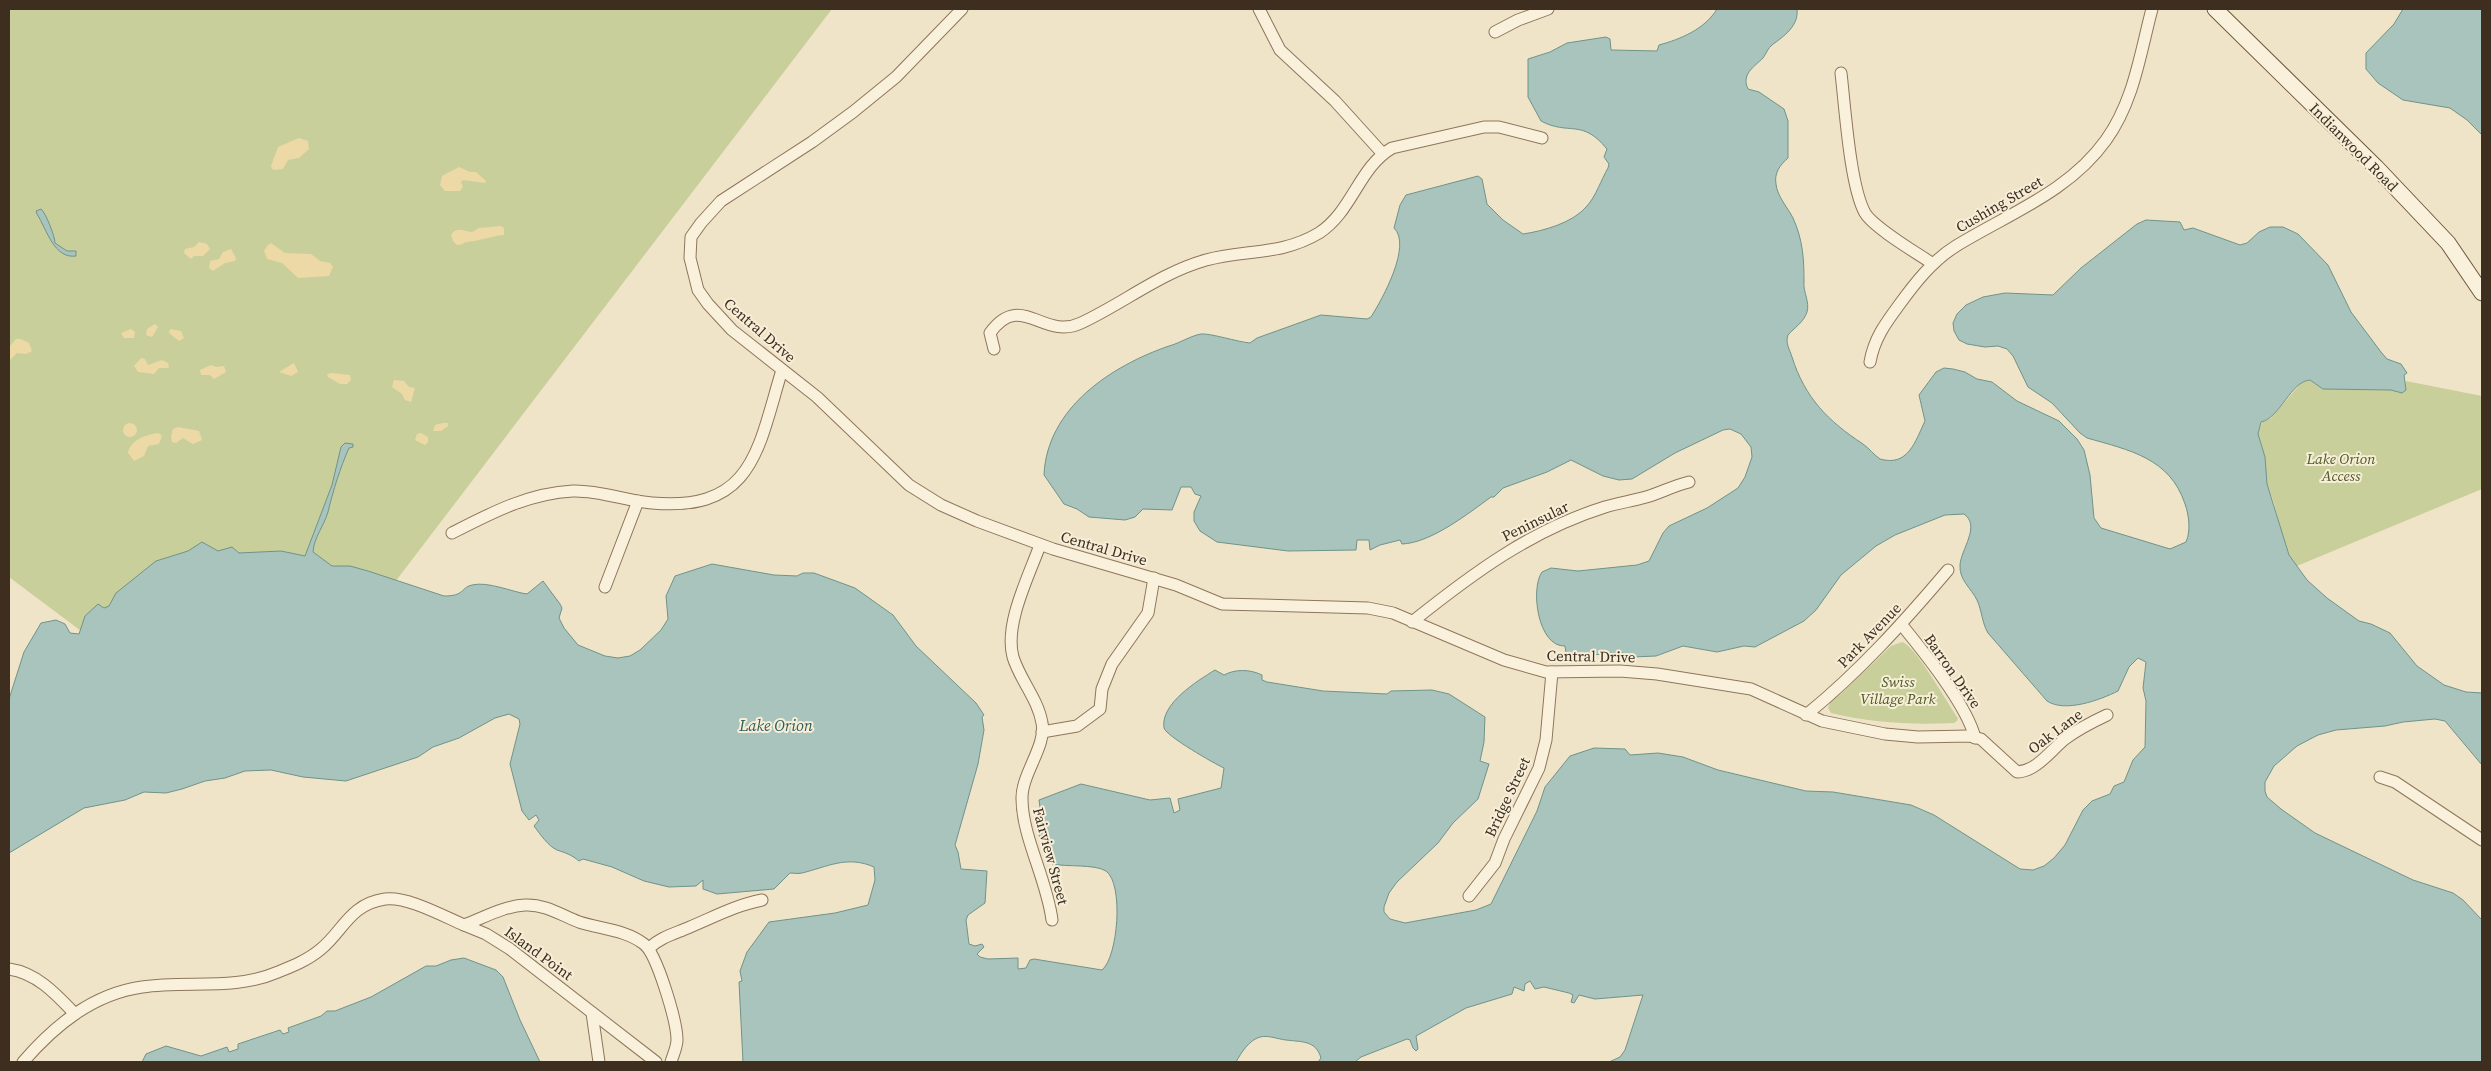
<svg xmlns="http://www.w3.org/2000/svg" width="2491" height="1071" font-family="'Source Serif 4',serif">
<style>
.green{fill:#c9cf9b}
.sand{fill:#ecd9a5}
.water{fill:#a9c4bc;stroke:#6f938a}
.lines{fill:none;stroke-linecap:round;stroke-linejoin:round}
.street-casing{stroke:#8d765c;stroke-width:13}
.secondary-casing{stroke:#6f573f;stroke-width:17}
.street{stroke:#faf1dc;stroke-width:11}
.secondary{stroke:#faf1dc;stroke-width:15}
.labels{text-anchor:middle;dominant-baseline:central;stroke-width:4;stroke-linejoin:round;paint-order:stroke}
.street-label{font-size:15px;fill:#3d2e20;stroke:#f7eed8}
.park-label{font-size:15px;font-style:italic;fill:#4d5a26;stroke:#f7eed8}
.water-label{font-size:16px;font-style:italic;fill:#2f5d5a;stroke:#f7eed8}
</style>
<rect width="100%" height="100%" fill="#f0e4c8"/>
<!-- green -->
<g class="green">
<polygon points="9,9 832,9 257,763 9,577"/>
<polygon points="2308,379 2323,389 2391,390 2402,393 2406,381 2482,396 2482,489 2297,566 2291,559 2283,539 2274,503 2267,484 2265,457 2258,434 2262,422 2271,418 2302,382"/>
<path d="M 1902,642 C 1916,646 1947,703 1958,718 L 1957,721 L 1954,723 C 1912,725 1872,723 1831,713 L 1828,708 L 1831,700 L 1841,694 L 1891,646 Z"/>
</g>
<!-- sand -->
<g class="sand">
<polygon points="299,138 308,141 309,149 299,158 288,160 283,169 273,170 271,166 278,147"/>
<polygon points="459,167 470,172 476,172 486,181 485,183 463,180 461,182 463,187 460,191 445,191 440,185 442,176"/>
<path d="M 501,226 L 504,228 L 504,235 C 491,236 480,241 466,242 C 463,243 461,245 458,245 C 454,244 452,239 451,235 C 457,226 463,231 472,232 L 479,228 Z"/>
<polygon points="199,242 207,244 210,249 203,256 194,256 191,259 184,253 185,249 194,247"/>
<polygon points="271,243 285,253 311,254 320,261 330,263 333,267 329,276 298,278 282,263 267,259 264,251 267,246"/>
<polygon points="231,249 236,258 235,261 225,263 213,271 209,268 210,261 219,259 223,252"/>
<polygon points="155,324 158,327 152,337 146,335 147,329"/>
<polygon points="131,329 135,332 134,338 124,338 121,333"/>
<polygon points="170,329 181,331 184,338 179,341 169,333"/>
<polygon points="16,339 21,339 29,343 32,351 26,354 17,353 9,361 9,347"/>
<polygon points="141,358 145,359 148,365 162,360 168,363 169,368 159,368 154,374 138,372 134,366"/>
<polygon points="294,363 298,372 291,376 279,372"/>
<polygon points="211,365 216,367 224,366 226,372 214,379 210,375 201,375 200,370"/>
<polygon points="332,373 350,375 351,380 347,384 340,384 328,377 327,374"/>
<polygon points="394,380 404,381 409,387 415,388 411,402 405,400 402,394 392,387"/>
<polygon points="443,423 448,423 448,426 441,431 433,431 435,425"/>
<circle cx="130" cy="430" r="7"/>
<polygon points="178,427 199,431 202,440 193,444 183,438 176,443 172,442 171,437 173,429"/>
<path d="M 159,433 L 162,436 L 159,444 L 148,446 L 144,456 L 134,461 L 128,453 C 130,440 147,434 159,433 Z"/>
<polygon points="421,433 428,437 428,442 425,445 415,440 417,434"/>
</g>
<!-- water -->
<g class="water">
<path d="M 1717,9 L 1797,9 C 1799,26 1784,36 1772,45 C 1768,48 1766,54 1763,58 C 1754,67 1741,74 1748,89 L 1759,92 L 1784,109 L 1788,121 L 1788,158 C 1780,165 1774,173 1776,184 C 1777,196 1788,208 1793,218 C 1803,240 1804,259 1804,282 C 1803,292 1810,302 1807,312 C 1804,322 1794,328 1788,335 C 1785,343 1790,350 1792,357 C 1805,398 1828,421 1863,444 C 1869,448 1874,455 1880,459 C 1908,467 1915,442 1925,421 L 1919,395 L 1936,372 L 1944,368 L 1953,369 L 1965,372 L 1977,379 L 1992,382 L 2017,401 L 2059,421 L 2077,439 L 2084,450 L 2090,475 L 2094,518 L 2101,528 L 2170,549 L 2186,542 C 2191,531 2189,515 2185,504 C 2170,458 2129,450 2087,438 L 2080,433 L 2052,403 L 2028,387 L 2013,356 L 2007,349 L 1998,346 L 1985,347 L 1967,344 L 1959,340 L 1954,331 L 1953,323 L 1957,314 L 1966,305 L 1983,297 L 2005,293 L 2053,295 L 2081,268 L 2137,224 L 2146,220 L 2180,222 L 2184,230 L 2193,228 L 2240,245 L 2247,243 L 2259,232 L 2270,227 L 2283,227 L 2298,234 L 2328,265 L 2351,312 L 2381,352 L 2387,359 L 2401,364 L 2407,373 L 2404,375 L 2406,390 L 2402,393 L 2391,390 L 2323,389 L 2310,380 C 2291,381 2280,418 2261,422 L 2258,434 L 2265,457 L 2267,484 L 2289,555 L 2307,580 L 2327,598 L 2359,621 L 2371,624 L 2390,633 L 2417,666 L 2444,685 L 2466,692 L 2482,693 L 2482,765 L 2445,721 L 2435,719 L 2403,722 L 2385,726 L 2336,730 L 2318,735 L 2297,746 L 2274,766 L 2265,782 L 2265,791 L 2267,797 L 2281,809 L 2315,833 L 2413,880 L 2453,893 L 2463,900 L 2482,920 L 2482,1062 L 1609,1062 L 1620,1057 L 1625,1050 L 1643,995 L 1595,999 L 1579,995 L 1574,1003 L 1571,1002 L 1573,995 L 1569,993 L 1544,987 L 1535,989 L 1530,981 L 1525,984 L 1524,991 L 1514,987 L 1512,994 L 1466,1008 L 1416,1036 L 1418,1049 L 1416,1051 L 1413,1048 L 1410,1040 L 1407,1039 L 1361,1057 L 1355,1062 L 1318,1062 L 1321,1058 C 1316,1040 1301,1042 1286,1040 C 1277,1039 1269,1035 1260,1037 C 1249,1040 1241,1053 1236,1062 L 743,1062 L 739,982 L 742,981 L 740,971 L 747,952 L 769,922 L 835,913 L 868,905 L 875,880 L 874,867 C 847,855 827,867 802,873 C 798,874 794,873 790,873 L 774,889 L 717,894 L 703,889 L 703,880 L 696,886 L 669,887 L 644,881 L 612,867 L 583,859 L 579,861 C 572,855 566,853 557,850 C 548,846 540,834 534,826 L 539,820 L 536,815 L 529,820 L 522,811 L 510,764 L 520,724 L 519,719 L 509,714 L 495,718 L 459,738 L 433,747 L 418,757 L 346,781 L 303,777 L 271,770 L 245,771 L 225,778 L 205,781 L 182,789 L 166,793 L 144,792 L 125,800 L 84,808 L 9,853 L 9,699 L 24,652 L 41,623 L 56,620 L 65,624 L 70,633 L 79,634 L 85,616 L 98,604 L 104,608 L 109,606 L 116,593 L 156,561 L 188,551 L 202,542 L 218,551 L 232,547 L 239,553 L 281,551 L 305,556 L 332,485 L 341,447 L 345,443 L 353,444 L 353,447 L 349,448 C 340,468 333,491 328,512 C 324,526 314,537 313,552 L 332,566 L 350,566 L 368,571 L 444,596 C 465,596 460,588 472,585 C 488,581 512,592 527,594 L 543,581 L 560,604 L 562,608 L 559,618 L 564,628 L 578,645 L 605,656 L 618,658 L 630,656 L 640,650 L 661,630 L 668,619 L 666,596 L 675,576 L 712,564 L 774,575 L 797,576 L 803,573 L 814,573 L 855,588 L 893,615 L 916,646 L 976,703 L 984,715 L 982,717 L 984,730 L 978,764 L 955,845 L 958,852 L 961,869 L 987,871 L 985,903 L 968,915 L 966,920 L 969,944 L 975,946 L 982,944 L 984,947 L 977,954 L 980,957 L 988,959 L 1018,958 L 1018,969 L 1026,968 L 1030,960 L 1034,959 L 1102,970 C 1118,957 1124,884 1106,871 C 1095,864 1066,867 1052,864 L 1039,835 L 1037,818 L 1041,814 L 1039,800 L 1081,784 L 1150,800 L 1170,798 L 1174,813 L 1180,810 L 1178,799 L 1221,788 L 1224,768 C 1215,764 1166,736 1164,728 C 1160,704 1197,681 1215,670 L 1224,675 C 1235,669 1250,669 1262,675 L 1262,680 L 1267,682 L 1323,691 L 1387,694 L 1391,691 L 1432,690 L 1449,694 L 1485,717 L 1484,742 L 1480,761 L 1489,764 L 1478,799 L 1453,823 L 1438,843 L 1397,882 L 1389,893 L 1384,907 L 1384,912 L 1390,919 L 1405,923 L 1476,910 L 1491,904 L 1537,811 L 1545,787 L 1570,756 L 1594,748 L 1625,749 L 1630,755 L 1658,753 L 1683,757 L 1718,770 L 1806,791 L 1833,792 L 1911,805 L 1934,815 L 2020,869 L 2033,870 L 2044,866 L 2054,858 L 2065,845 L 2083,810 L 2092,801 L 2110,794 L 2114,786 L 2124,782 L 2133,760 L 2145,747 L 2146,701 L 2143,688 L 2146,662 L 2138,658 L 2129,667 L 2118,691 C 2100,700 2065,713 2047,701 L 1988,633 C 1982,623 1982,611 1977,600 C 1971,588 1959,580 1960,565 C 1961,549 1981,526 1964,514 L 1945,515 L 1895,535 L 1876,546 L 1841,575 L 1816,610 L 1804,621 L 1755,647 L 1744,646 L 1717,652 L 1683,646 L 1656,656 L 1633,657 L 1620,652 L 1573,657 L 1566,653 L 1565,646 C 1538,647 1530,589 1542,572 L 1551,568 L 1578,571 L 1637,565 L 1649,561 L 1663,533 L 1669,526 L 1707,508 L 1738,488 L 1745,477 L 1752,457 L 1751,447 L 1741,434 L 1730,429 L 1723,430 L 1675,453 L 1632,479 L 1619,480 L 1603,476 L 1571,460 L 1547,472 L 1503,488 L 1494,497 L 1491,497 C 1469,513 1431,543 1402,544 L 1400,540 L 1380,545 L 1370,550 L 1369,540 L 1357,540 L 1356,550 L 1288,551 L 1217,542 L 1200,531 L 1194,521 L 1194,512 L 1201,496 L 1195,494 L 1191,487 L 1181,487 L 1172,510 L 1143,509 L 1135,517 L 1125,520 L 1089,517 L 1077,509 L 1064,504 L 1044,475 C 1047,408 1111,366 1169,346 C 1180,343 1190,336 1201,334 C 1210,333 1238,342 1250,343 L 1257,338 L 1321,315 L 1367,319 L 1371,317 C 1383,298 1412,245 1394,228 L 1400,205 L 1406,195 L 1478,176 L 1482,179 L 1487,204 L 1503,220 L 1523,234 C 1543,231 1573,223 1587,206 C 1596,196 1601,180 1608,168 L 1609,164 L 1604,157 L 1607,149 C 1582,118 1569,136 1541,121 L 1528,97 L 1528,59 L 1550,52 L 1567,43 L 1606,37 L 1610,39 L 1611,50 L 1657,51 L 1659,45 C 1681,39 1705,29 1717,9 Z"/>
<polygon points="2403,9 2482,9 2482,135 2467,120 2450,108 2403,100 2378,83 2366,69 2366,53 2394,24"/>
<path d="M 41,209 C 46,213 55,237 55,243 L 67,251 L 76,251 L 76,256 C 54,259 47,230 37,214 L 36,211 Z"/>
<polygon points="464,958 496,970 503,977 520,1020 540,1062 142,1062 146,1054 166,1046 201,1056 227,1047 229,1052 238,1049 238,1044 280,1030 283,1034 289,1032 288,1028 321,1016 327,1011 335,1011 371,997 426,966 436,966 451,960"/>
</g>
<g class="lines">
<!-- street casing -->
<g class="street-casing">
<g id="street">
<path d="M 962,9 L 896,77 L 853,112 L 812,142 L 721,201 L 701,223 L 691,237 L 690,258 L 698,290 L 708,304 L 732,330 L 817,397 L 909,485 L 941,505 L 977,521 L 1053,549 L 1176,585 L 1222,604 L 1368,608 L 1393,613 L 1504,660 L 1546,672 L 1620,671 L 1657,674 L 1751,689 L 1822,721 L 1885,734 L 1918,737 L 1969,736 L 1981,739 L 2017,772 C 2037,771 2050,751 2065,739 C 2078,729 2092,722 2107,715"/>
<polyline points="1259,9 1280,50 1335,101 1383,154"/>
<polyline points="1495,32 1518,20 1548,9"/>
<path d="M 1841,73 C 1845,107 1850,186 1865,213 C 1874,228 1917,253 1933,264"/>
<path d="M 994,349 L 990,333 C 1021,290 1043,341 1081,323 C 1124,303 1160,273 1206,260 C 1247,249 1280,256 1319,233 C 1352,212 1359,167 1392,148 L 1484,127 L 1499,127 L 1542,138"/>
<path d="M 1870,362 C 1874,339 1885,324 1899,305 C 1915,283 1932,261 1956,246 C 2008,214 2069,192 2106,140 C 2134,101 2140,54 2152,9"/>
<path d="M 452,533 C 491,513 529,493 573,491 C 599,490 626,501 652,503 C 754,512 758,448 782,370"/>
<path d="M 1040,545 C 1029,576 1004,624 1013,657 C 1020,680 1038,699 1042,723 C 1047,745 1021,775 1022,799 C 1022,836 1047,880 1052,920"/>
<polyline points="605,587 638,501"/>
<path d="M 1412,622 C 1472,574 1531,530 1605,507 C 1618,503 1632,501 1646,497 C 1660,493 1673,486 1689,482"/>
<path d="M 1901,624 C 1923,651 1967,705 1975,738"/>
<path d="M 1806,715 C 1859,672 1904,622 1948,570"/>
<polyline points="1042,732 1077,726 1100,709 1102,689 1112,664 1148,613 1154,578"/>
<polyline points="2380,777 2395,782 2482,840"/>
<polyline points="1469,896 1495,863 1504,839 1539,768 1546,740 1552,672"/>
<polyline points="464,925 486,934 510,949 656,1062"/>
<path d="M 649,948 C 661,937 674,934 690,927 C 714,917 736,905 762,900"/>
<path d="M 9,969 C 37,973 56,994 75,1014"/>
<polyline points="592,1013 599,1062"/>
<path d="M 23,1062 C 55,1025 93,994 142,987 C 187,980 234,991 278,972 C 293,966 308,960 321,949 C 343,931 350,904 385,899 C 407,896 443,916 464,925 C 483,918 504,906 525,905 C 545,904 561,915 579,922 C 601,929 626,930 644,944 C 657,954 677,1022 677,1040 C 677,1047 673,1055 671,1062"/>
</g>
</g>
<!-- secondary casing -->
<g class="secondary-casing">
<polyline id="secondary" points="2215,9 2376,167 2448,243 2482,293"/>
</g>
<!-- street -->
<use href="#street" class="street"/>
<!-- secondary -->
<use href="#secondary" class="secondary"/>
</g>
<g class="labels">
<!-- street labels -->
<g class="street-label">
<text transform="translate(2354 147) rotate(45)">Indianwood Road</text>
<text transform="translate(1999 204) rotate(-30)">Cushing Street</text>
<text transform="translate(760 330) rotate(41)">Central Drive</text>
<text transform="translate(1535 521) rotate(-26)">Peninsular</text>
<text transform="translate(1104 548) rotate(16)">Central Drive</text>
<text transform="translate(1869 635) rotate(-46)">Park Avenue</text>
<text transform="translate(1591 656) rotate(1)">Central Drive</text>
<text transform="translate(1953 671) rotate(55)">Barron Drive</text>
<text transform="translate(2055 731) rotate(-37)">Oak Lane</text>
<text transform="translate(1507 797) rotate(-65)">Bridge Street</text>
<text transform="translate(1051 856) rotate(75)">Fairview Street</text>
<text transform="translate(539 953) rotate(36)">Island Point</text>
</g>
<!-- park labels -->
<g class="park-label">
<text x="2341" y="458">Lake Orion<tspan x="2341" dy="17">Access</tspan></text>
<text x="1898" y="681">Swiss<tspan x="1898" dy="17">Village Park</tspan></text>
</g>
<!-- water labels -->
<g class="water-label">
<text x="776" y="725">Lake Orion</text>
</g>
</g>
<!-- border -->
<rect width="2491" height="1071" fill="none" stroke="#3d2e20" stroke-width="20"/>
</svg>
